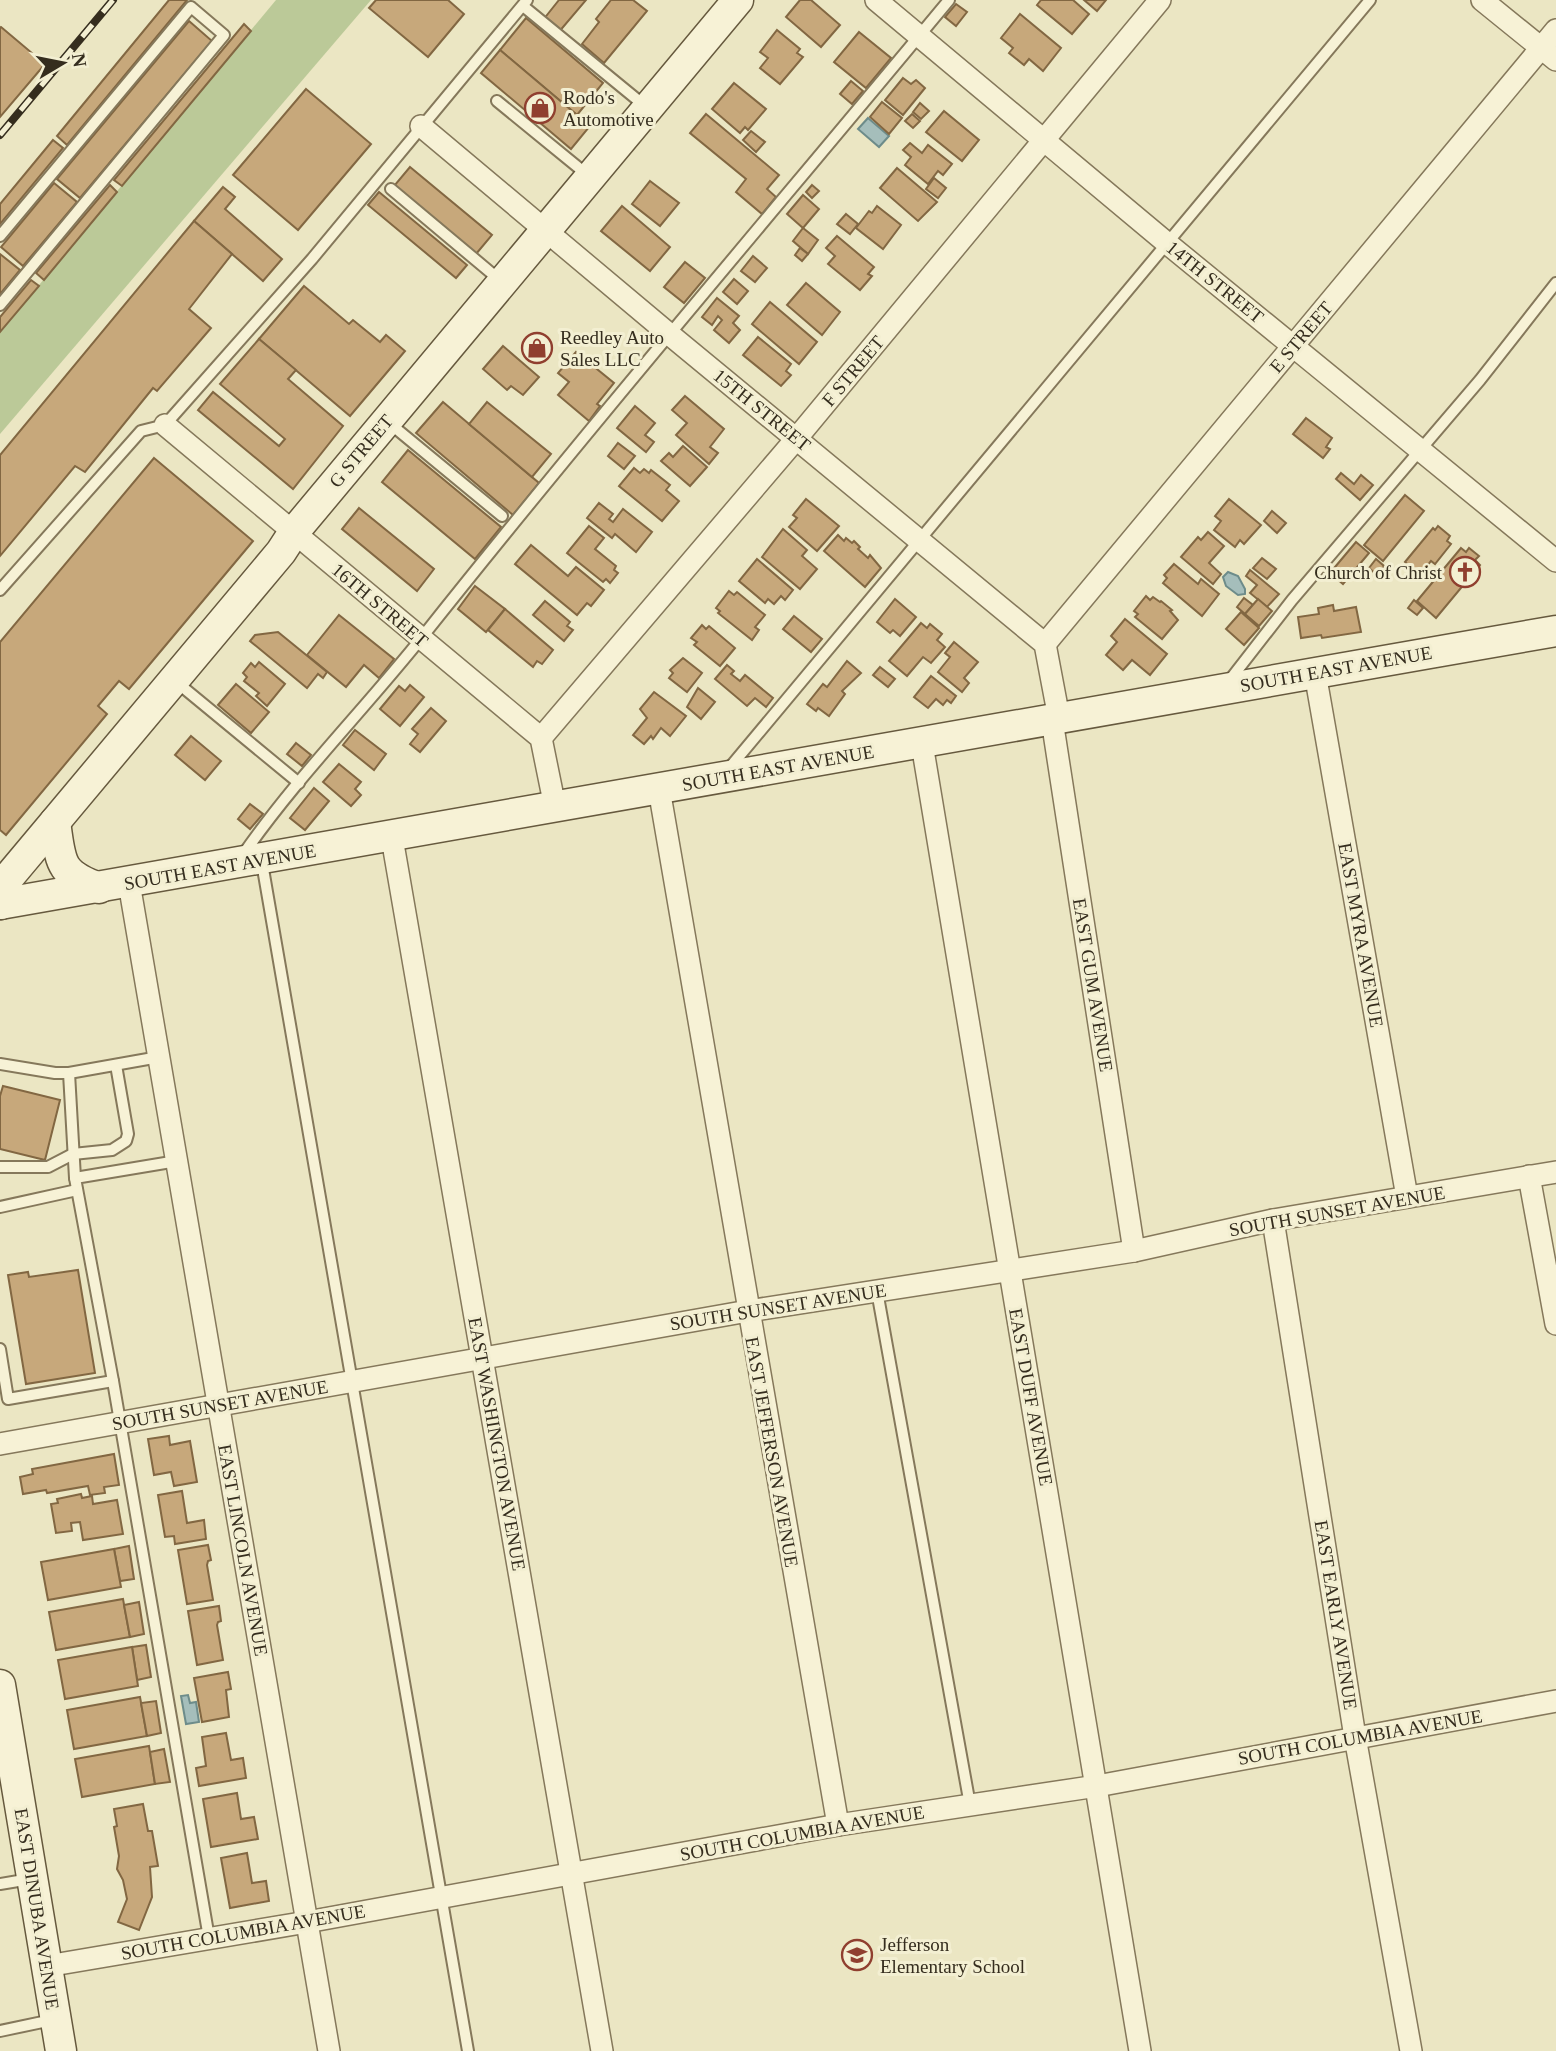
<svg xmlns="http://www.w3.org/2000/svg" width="1556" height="2051" font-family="Georgia,serif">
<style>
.green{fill:#bbc998}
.water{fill:#a5bebb;stroke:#6d8c8a;stroke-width:2}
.building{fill:#c7a87b;stroke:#826742;stroke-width:2}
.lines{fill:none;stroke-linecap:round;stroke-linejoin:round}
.lane-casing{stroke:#85785b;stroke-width:14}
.street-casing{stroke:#85785b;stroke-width:24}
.secondary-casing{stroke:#66593e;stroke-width:33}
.lane{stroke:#f7f2d6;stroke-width:10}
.street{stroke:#f7f2d6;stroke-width:21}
.secondary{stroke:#f7f2d6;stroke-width:30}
.rail-casing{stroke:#352d1e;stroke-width:8}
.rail{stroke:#f3efd2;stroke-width:5;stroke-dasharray:16;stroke-linecap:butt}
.labels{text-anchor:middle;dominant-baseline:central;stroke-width:6;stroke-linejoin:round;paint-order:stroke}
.poi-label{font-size:19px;fill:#352d1e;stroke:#f3efd2;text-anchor:start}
.street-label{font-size:19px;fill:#352d1e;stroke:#f3efd2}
</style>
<rect width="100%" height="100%" fill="#ebe6c3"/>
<!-- green -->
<polygon class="green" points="276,0 371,0 0,434 0,332"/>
<!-- water -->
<g class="water">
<polygon points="868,118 889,136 879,147 858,129"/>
<polygon points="1228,572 1238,576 1245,589 1245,594 1238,595 1226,586 1223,577"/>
<polygon points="188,1695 190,1703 196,1702 199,1722 186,1724 181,1696"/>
</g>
<!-- building -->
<g class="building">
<polygon points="169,0 187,0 67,145 57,136"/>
<polygon points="376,0 448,0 464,14 428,57 369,8"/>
<polygon points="559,0 586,0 558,33 543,20"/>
<polygon points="611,0 633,0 647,11 604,63 582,44 599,22 596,19"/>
<polygon points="800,0 811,0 840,25 821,47 786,17"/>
<polygon points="1041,0 1073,0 1089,14 1072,34 1037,5"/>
<polygon points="1084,0 1106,0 1097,11"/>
<polygon points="956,4 967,12 956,26 945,17"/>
<polygon points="1020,14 1061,48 1043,71 1029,59 1024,65 1009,53 1013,48 1001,38"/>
<polygon points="526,18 603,83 577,115 500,50"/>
<polygon points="189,21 212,41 80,198 57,179"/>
<polygon points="244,24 251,31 122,186 114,180"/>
<polygon points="1,27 45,64 0,117 0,28"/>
<polygon points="777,30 800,49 797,53 803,57 780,84 760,68 768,58 760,52"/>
<polygon points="859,32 891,58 866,88 834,62"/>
<polygon points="500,50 590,126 571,149 481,73"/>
<polygon points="903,78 911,84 916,80 925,88 903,115 885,100"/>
<polygon points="851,81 863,91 852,104 840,94"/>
<polygon points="734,83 766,109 748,130 745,127 740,133 712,109"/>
<polygon points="306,89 371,144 298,230 233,175"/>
<polygon points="882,102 902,118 889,134 870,117"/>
<polygon points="920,103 929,111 921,119 913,112"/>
<polygon points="944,111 979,140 962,161 926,132"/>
<polygon points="706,114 779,175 767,189 776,197 762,214 736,192 746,179 690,133"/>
<polygon points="912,114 920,121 913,128 905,121"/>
<polygon points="751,131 765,142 756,152 743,140"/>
<polygon points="53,140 63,148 0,224 0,204"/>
<polygon points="910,143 922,153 928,145 952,164 943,175 938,171 928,184 905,165 911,157 903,150"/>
<polygon points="410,167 492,235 476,254 394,186"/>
<polygon points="897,168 937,202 918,221 880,188"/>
<polygon points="934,178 946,188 938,198 926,189"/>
<polygon points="650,181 679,203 660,226 632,204"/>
<polygon points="54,183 77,202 23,266 1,247"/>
<polygon points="110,185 117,192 44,280 36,273"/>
<polygon points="812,185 819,191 812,198 806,192"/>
<polygon points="223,187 235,197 225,209 282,259 263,281 194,221"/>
<polygon points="379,192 467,265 456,278 368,205"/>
<polygon points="803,195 819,209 803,228 787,214"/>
<polygon points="622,206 670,247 650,271 601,231"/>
<polygon points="877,206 901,225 883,249 856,228 869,211 872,213"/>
<polygon points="846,214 858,224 850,234 837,224"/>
<polygon points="194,221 232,254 189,309 211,328 157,391 153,388 85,472 75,466 0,556 0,455"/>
<polygon points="803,228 818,240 808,254 793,241"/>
<polygon points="837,236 874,267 868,274 872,276 860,290 828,264 835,256 826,248"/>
<polygon points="800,248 808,254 802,261 795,255"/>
<polygon points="0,254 20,270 0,294"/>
<polygon points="753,256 767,268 755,282 741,271"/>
<polygon points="685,262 705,278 684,303 664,287"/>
<polygon points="734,279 748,291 737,304 723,292"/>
<polygon points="31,280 39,286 0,332 0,317"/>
<polygon points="806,283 840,312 822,335 787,305"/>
<polygon points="304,286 349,324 353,320 380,342 386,335 405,351 350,416 259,339"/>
<polygon points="717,298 739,316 733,323 740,330 729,343 714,330 722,320 718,316 712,325 702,317"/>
<polygon points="770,302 817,342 799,364 752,324"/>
<polygon points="758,337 791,364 786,371 791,375 781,386 743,355"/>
<polygon points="259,339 296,370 288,379 343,426 293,489 198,410 213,392 279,446 285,439 220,384"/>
<polygon points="503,346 539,377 523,395 511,386 507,390 483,369"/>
<polygon points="576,352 614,383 597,404 600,406 589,421 558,395 569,382 558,373"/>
<polygon points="685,396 724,429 710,447 718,453 709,464 676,435 687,423 672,410"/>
<polygon points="443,402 539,483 513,515 416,433"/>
<polygon points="487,402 551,454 532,477 469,424"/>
<polygon points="635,406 655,423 645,435 654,442 646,452 617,428"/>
<polygon points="1306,418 1332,438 1326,447 1330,449 1323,458 1293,434"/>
<polygon points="618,443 635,456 624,469 608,456"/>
<polygon points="683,446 707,467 690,486 661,461 669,453 673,457"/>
<polygon points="408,450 501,527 475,559 382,482"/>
<polygon points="154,458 253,541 129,689 119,681 98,706 107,714 6,835 0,830 0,642"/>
<polygon points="634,468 640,473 644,469 649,473 651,470 670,485 666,490 679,501 662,521 619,486"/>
<polygon points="1341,473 1354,484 1361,475 1373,485 1360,500 1336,479"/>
<polygon points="1405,495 1424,511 1383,561 1364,545"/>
<polygon points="806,499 839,526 817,551 789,527 797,518 793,515"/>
<polygon points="1229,499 1261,525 1244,544 1240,540 1235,547 1214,530 1221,521 1215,516"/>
<polygon points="599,503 613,514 609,519 613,522 623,509 652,532 636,552 615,534 612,538 587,518"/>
<polygon points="359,508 434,569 417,591 342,529"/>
<polygon points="1272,511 1286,523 1277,533 1264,521"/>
<polygon points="589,526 604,538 595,549 616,566 614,570 618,573 610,583 606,579 603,582 567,553"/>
<polygon points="1438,526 1450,536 1447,541 1451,544 1435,564 1431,561 1420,575 1405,562 1433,528 1435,530"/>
<polygon points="783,529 807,550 802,556 817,569 800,589 762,557"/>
<polygon points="1208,532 1224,546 1209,563 1221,574 1213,584 1181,557 1198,537 1201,540"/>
<polygon points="838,535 844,541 846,538 852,543 854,541 860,547 858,549 868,558 870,555 881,568 865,587 824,551"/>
<polygon points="1356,542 1369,553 1343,584 1330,573"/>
<polygon points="531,545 568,576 576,567 604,590 591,606 587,603 577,615 515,564"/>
<polygon points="1461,548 1466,552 1469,548 1479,556 1475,560 1480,565 1436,618 1417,601"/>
<polygon points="1262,558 1276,569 1267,579 1253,568"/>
<polygon points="757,559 793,590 785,600 781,596 774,604 768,599 765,603 739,581"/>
<polygon points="1376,559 1384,566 1377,575 1369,568"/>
<polygon points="1174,564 1198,584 1201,579 1219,594 1202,616 1163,583 1167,578 1164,575"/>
<polygon points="1250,570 1279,594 1267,607 1250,593 1257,585 1246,576"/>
<polygon points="475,586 505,609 486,632 458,609"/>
<polygon points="729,591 734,595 737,592 765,615 755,627 759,630 752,640 718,613 720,611 716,608"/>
<polygon points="1146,596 1150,600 1153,597 1160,602 1161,601 1172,610 1170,611 1178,620 1162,639 1135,617 1138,614 1134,611"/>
<polygon points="1244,598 1253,605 1245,614 1237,607"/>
<polygon points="895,599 916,617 900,636 893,630 890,633 877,622"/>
<polygon points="1258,599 1272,611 1259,626 1245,614"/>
<polygon points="1414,600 1423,608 1417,615 1408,608"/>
<polygon points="545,601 570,622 567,626 573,630 564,641 533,615"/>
<polygon points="1333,605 1334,611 1356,607 1361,632 1322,638 1321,635 1301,638 1298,617 1319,614 1318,608"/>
<polygon points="505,609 553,650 542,664 537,661 533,667 488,630"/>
<polygon points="1241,612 1259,628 1244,645 1226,629"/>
<polygon points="339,615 394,659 379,678 364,665 346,687 307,655"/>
<polygon points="794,616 822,639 811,652 783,629"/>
<polygon points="1125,619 1167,654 1150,675 1132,660 1123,670 1106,655 1117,642 1111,636"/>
<polygon points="921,623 927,628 930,624 942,634 937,640 945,647 931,663 923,657 907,676 889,661"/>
<polygon points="702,625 706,629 709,626 735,648 720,666 694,645 697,642 691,638"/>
<polygon points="278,632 327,672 323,678 318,674 307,688 250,641 255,635"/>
<polygon points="954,642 978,662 964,678 969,683 962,692 938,672 950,657 945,653"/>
<polygon points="683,658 702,673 687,692 669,678 673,673 670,670"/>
<polygon points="847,661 861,673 842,691 845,694 829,716 818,708 816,711 807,704 823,684 827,687"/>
<polygon points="259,662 285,684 267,706 256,696 259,693 244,681 247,677 243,673 251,663 255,667"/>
<polygon points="727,665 734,671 731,674 740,681 745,675 773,698 766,707 755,698 747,706 715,679"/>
<polygon points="880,667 895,679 888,687 873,675"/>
<polygon points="931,676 956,696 951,703 947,700 943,705 936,699 928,708 914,697"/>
<polygon points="236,684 269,712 251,733 218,705"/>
<polygon points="410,685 424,697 400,726 380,709 399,686 405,691"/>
<polygon points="698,688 715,702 701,719 687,707"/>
<polygon points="654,692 686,716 670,736 661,728 653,739 651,736 644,744 633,735 647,718 640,709"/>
<polygon points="431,708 446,721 420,752 410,744 418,734 412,729"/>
<polygon points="355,730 386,754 374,770 343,745"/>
<polygon points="191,736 221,761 205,780 175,755"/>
<polygon points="296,743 311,755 302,766 287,754"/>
<polygon points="339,764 361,782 355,789 361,795 351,806 323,782"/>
<polygon points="314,788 329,801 305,830 290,818"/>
<polygon points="250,804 263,814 250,829 238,819"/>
<polygon points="3,1086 60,1100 45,1160 0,1149 0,1096"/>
<polygon points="78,1270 95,1373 26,1384 8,1275 28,1272 29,1277"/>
<polygon points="169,1436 170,1445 190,1441 197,1482 174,1486 171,1472 154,1475 148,1439"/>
<polygon points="114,1454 119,1485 104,1487 105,1493 90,1495 88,1486 47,1493 46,1490 23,1494 20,1477 33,1474 32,1469"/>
<polygon points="182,1491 187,1523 204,1520 206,1539 175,1544 174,1536 165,1537 158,1495"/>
<polygon points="81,1494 82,1498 92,1496 93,1504 117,1500 123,1534 83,1540 80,1522 71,1523 72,1531 56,1533 51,1504 58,1503 57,1499"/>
<polygon points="208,1545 211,1560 208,1561 207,1565 213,1600 187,1604 178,1550"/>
<polygon points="129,1546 134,1579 120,1581 114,1549"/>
<polygon points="114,1549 121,1587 48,1600 41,1562"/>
<polygon points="123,1599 130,1637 56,1650 49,1612"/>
<polygon points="139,1602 144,1634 130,1637 124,1605"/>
<polygon points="219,1606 221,1621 218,1622 217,1625 223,1660 197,1665 188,1611"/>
<polygon points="146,1645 151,1677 137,1680 132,1647"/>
<polygon points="132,1647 138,1686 65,1699 58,1660"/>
<polygon points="228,1672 231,1689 226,1690 229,1717 202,1722 194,1678"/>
<polygon points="140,1697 147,1736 74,1749 67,1710"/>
<polygon points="156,1701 161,1733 147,1736 141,1703"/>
<polygon points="226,1733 231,1760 243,1758 246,1778 199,1786 196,1768 206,1766 202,1737"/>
<polygon points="149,1746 155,1784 82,1797 75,1759"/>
<polygon points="164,1749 170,1782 155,1784 150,1752"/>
<polygon points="237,1793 241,1819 254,1817 258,1839 211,1847 203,1799"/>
<polygon points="143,1804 148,1831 152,1831 158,1866 150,1867 152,1897 139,1930 118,1922 127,1899 123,1880 117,1869 119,1856 114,1827 117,1826 114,1809"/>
<polygon points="247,1853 252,1883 266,1881 269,1901 230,1908 221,1858"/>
</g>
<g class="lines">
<!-- lane casing -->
<g class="lane-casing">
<g id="lane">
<polyline points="523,6 645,106"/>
<polyline points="497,101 590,177"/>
<polyline points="391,189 502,282"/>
<polyline points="0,236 191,7 224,35 0,305"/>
<polyline points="388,422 502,516"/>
<polyline points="0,590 141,431 165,425 312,259 527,0"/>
<polyline points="174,680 299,783"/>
<polyline points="1229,681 1292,600 1480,380 1556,283"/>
<polyline points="726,772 1370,0"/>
<path d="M 242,856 C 296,778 364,710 423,636 C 594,421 773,212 949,0"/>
<polyline points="262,863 468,2051"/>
<polyline points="0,1064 55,1073 69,1073 159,1057"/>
<polyline points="69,1073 75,1178"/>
<polyline points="177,1161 75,1178 113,1381 209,1938"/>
<polyline points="0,1167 48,1167 73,1154 112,1150 126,1141 128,1134 116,1065"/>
<polyline points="0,1207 77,1190"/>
<polyline points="877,1291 970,1805"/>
<polyline points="0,1349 8,1399 113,1381"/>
<polyline points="0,1884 30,1879"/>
<polyline points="0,2031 52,2020"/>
</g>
</g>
<!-- street casing -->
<g class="street-casing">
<g id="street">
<polyline points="876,0 1168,244 1556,561"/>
<polyline points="1482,0 1556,60"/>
<polyline points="421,126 669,334 1045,644 1059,718"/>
<polyline points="165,425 541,738 555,807"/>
<polyline points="1045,644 1556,30"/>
<polyline points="1315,673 1407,1197"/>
<polyline points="1052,720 1134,1251"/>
<polyline points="541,738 796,439 1160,0"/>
<polyline points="922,744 1140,2051"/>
<polyline points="659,789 838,1825"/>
<polyline points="392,838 602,2051"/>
<polyline points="129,883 329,2051"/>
<polyline points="1529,1176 1556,1324"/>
<polyline points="1273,1220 1355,1737 1411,2051"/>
<polyline points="0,1444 748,1311 1134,1251 1273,1220 1556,1172"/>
<polyline points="47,1966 307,1922 838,1825 1097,1786 1556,1701"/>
</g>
</g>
<!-- secondary casing -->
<g class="secondary-casing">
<g id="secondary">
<path d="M 55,822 C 61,862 58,873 99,888"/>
<path d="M 0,904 C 519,817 1037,721 1556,631"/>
<polyline points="1,904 8,878 281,552 294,532 738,0"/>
<polyline points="0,1685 61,2051"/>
</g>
</g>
<!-- lane -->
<use href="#lane" class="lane"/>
<!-- street -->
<use href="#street" class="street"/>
<!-- secondary -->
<use href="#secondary" class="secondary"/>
<!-- rail casing -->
<g class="rail-casing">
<polyline id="rail" points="0,135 113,0"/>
</g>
<!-- rail -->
<use href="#rail" class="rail"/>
</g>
<!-- icons -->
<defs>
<g id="shop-ring" transform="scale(1.575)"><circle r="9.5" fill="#f3efd2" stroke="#903f2f" stroke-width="1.5"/><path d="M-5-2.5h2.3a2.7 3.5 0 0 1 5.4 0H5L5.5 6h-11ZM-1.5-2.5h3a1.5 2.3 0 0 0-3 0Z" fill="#903f2f"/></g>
<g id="church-ring" transform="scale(1.575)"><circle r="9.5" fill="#f3efd2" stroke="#903f2f" stroke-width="1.5"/><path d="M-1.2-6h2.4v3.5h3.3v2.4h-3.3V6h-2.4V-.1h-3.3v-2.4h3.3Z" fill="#903f2f"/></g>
<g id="school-ring" transform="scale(1.575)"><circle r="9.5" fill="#f3efd2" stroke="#903f2f" stroke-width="1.5"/><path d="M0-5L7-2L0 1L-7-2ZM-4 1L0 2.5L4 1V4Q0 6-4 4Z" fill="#903f2f"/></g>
</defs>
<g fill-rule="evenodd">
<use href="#shop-ring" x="540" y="108"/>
<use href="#shop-ring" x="537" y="348"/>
<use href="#church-ring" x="1465" y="572"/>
<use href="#school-ring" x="857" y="1955"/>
</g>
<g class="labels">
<!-- poi labels -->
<g class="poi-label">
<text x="563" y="97">Rodo's<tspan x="563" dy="22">Automotive</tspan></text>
<text x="560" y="337">Reedley Auto<tspan x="560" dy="22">Sales LLC</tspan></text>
<text x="1442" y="572" text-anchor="end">Church of Christ</text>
<text x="880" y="1944">Jefferson<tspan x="880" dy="22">Elementary School</tspan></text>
</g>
<!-- street labels -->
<g class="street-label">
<text transform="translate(1215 282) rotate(39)">14TH STREET</text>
<text transform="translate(1301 337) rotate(-50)">E STREET</text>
<text transform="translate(853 371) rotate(-50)">F STREET</text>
<text transform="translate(762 410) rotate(39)">15TH STREET</text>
<text transform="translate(361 451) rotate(-50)">G STREET</text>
<text transform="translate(380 605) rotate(40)">16TH STREET</text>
<text transform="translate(1336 669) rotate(-10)">SOUTH EAST AVENUE</text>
<text transform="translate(778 768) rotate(-10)">SOUTH EAST AVENUE</text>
<text transform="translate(220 867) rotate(-10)">SOUTH EAST AVENUE</text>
<text transform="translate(1361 935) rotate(80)">EAST MYRA AVENUE</text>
<text transform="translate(1093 985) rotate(81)">EAST GUM AVENUE</text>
<text transform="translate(1337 1211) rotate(-10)">SOUTH SUNSET AVENUE</text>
<text transform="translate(778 1307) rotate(-9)">SOUTH SUNSET AVENUE</text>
<text transform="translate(1031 1397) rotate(80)">EAST DUFF AVENUE</text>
<text transform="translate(220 1405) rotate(-10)">SOUTH SUNSET AVENUE</text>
<text transform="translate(497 1444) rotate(80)">EAST WASHINGTON AVENUE</text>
<text transform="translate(772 1452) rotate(80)">EAST JEFFERSON AVENUE</text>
<text transform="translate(243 1550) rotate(80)">EAST LINCOLN AVENUE</text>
<text transform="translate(1336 1615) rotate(81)">EAST EARLY AVENUE</text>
<text transform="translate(1360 1737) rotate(-10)">SOUTH COLUMBIA AVENUE</text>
<text transform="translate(802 1833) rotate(-10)">SOUTH COLUMBIA AVENUE</text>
<text transform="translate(37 1909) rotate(81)">EAST DINUBA AVENUE</text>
<text transform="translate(243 1932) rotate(-10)">SOUTH COLUMBIA AVENUE</text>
</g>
</g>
<!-- north arrow -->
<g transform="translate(63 63) rotate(80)" stroke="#f3efd2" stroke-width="5" paint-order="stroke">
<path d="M0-5L12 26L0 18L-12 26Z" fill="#352d1e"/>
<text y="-10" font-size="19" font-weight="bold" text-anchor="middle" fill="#352d1e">N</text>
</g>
</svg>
